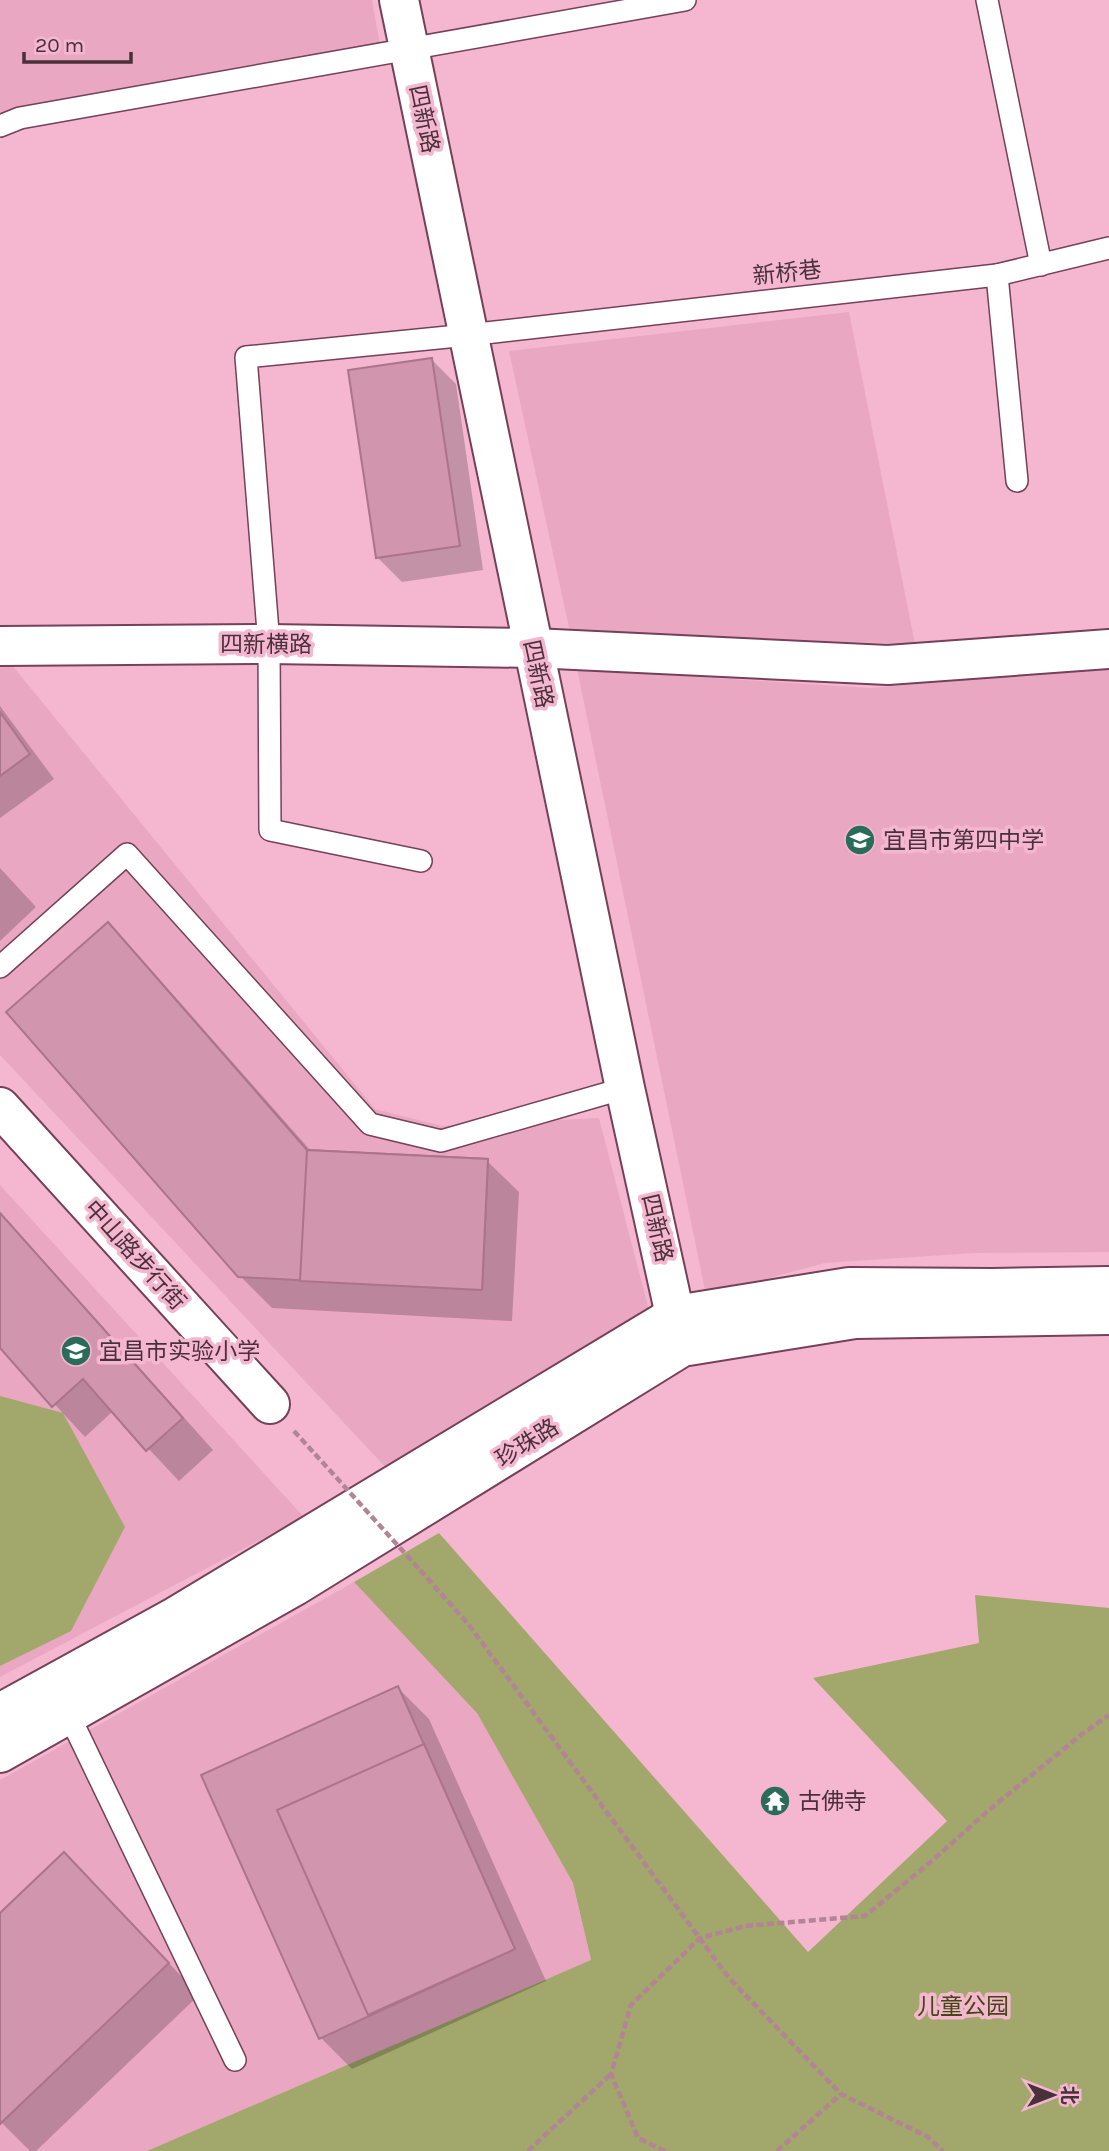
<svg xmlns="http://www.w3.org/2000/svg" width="1109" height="2151" font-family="Karla,'Noto Sans SC',sans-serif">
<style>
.built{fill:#eaa7c2}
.green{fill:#a2a76b}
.shadow{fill:#0003}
.building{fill:#d195ad;stroke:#ac748b;stroke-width:2}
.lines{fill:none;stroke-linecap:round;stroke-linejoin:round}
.lane-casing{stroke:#754158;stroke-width:24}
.street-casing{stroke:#754158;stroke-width:42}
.secondary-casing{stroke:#754158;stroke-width:42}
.path{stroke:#b38396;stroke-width:4.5;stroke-dasharray:7 3.5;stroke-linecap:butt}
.lane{stroke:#fff;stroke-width:21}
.street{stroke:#fff;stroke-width:38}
.secondary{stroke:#fff;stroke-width:38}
.path-bridge{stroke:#b38396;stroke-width:4.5;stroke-dasharray:7 3.5;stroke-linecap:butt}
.labels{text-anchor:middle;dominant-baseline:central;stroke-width:7;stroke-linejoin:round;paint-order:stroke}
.street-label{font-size:23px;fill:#49303a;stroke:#f5b7d0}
.poi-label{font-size:23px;fill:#49303a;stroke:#f5b7d0;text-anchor:start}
.park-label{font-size:23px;fill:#434711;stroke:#f5b7d0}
</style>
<rect width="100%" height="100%" fill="#f5b7d0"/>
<!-- built -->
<g class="built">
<polygon points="0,0 372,0 380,45 0,113"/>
<polygon points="849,312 915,644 570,632 509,351"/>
<polygon points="0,659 7,659 375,1109 442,1126 599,1118 650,1314 389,1471 0,1055"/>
<polygon points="1109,668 1109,1252 974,1253 825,1263 706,1295 577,669 870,688"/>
<polygon points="0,1185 304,1517 0,1677"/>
<polygon points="354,1582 477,1712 573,1883 591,1960 147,2151 0,2151 0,1780"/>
</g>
<!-- green -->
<g class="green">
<polygon points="0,1396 63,1413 125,1527 71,1631 0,1666"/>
<polygon points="439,1533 808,1952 947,1821 813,1678 979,1643 975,1595 1109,1608 1109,2151 147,2151 591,1960 573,1883 477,1713 354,1582"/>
</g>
<!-- shadow -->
<g class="shadow">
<polygon points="431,359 456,384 483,570 402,582 377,557"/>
<polygon points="0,706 54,779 0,818"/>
<polygon points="0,868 36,907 0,941"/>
<polygon points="108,924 139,956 311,1151 487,1161 519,1192 512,1321 272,1308 240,1276"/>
<polygon points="0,1212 213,1450 179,1481 113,1411 85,1437 0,1345"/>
<polygon points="398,1688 429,1719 546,1981 352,2069 321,2038"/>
<polygon points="95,1885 199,1995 36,2151 30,2151 0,2121 0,1915"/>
</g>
<!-- building -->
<g class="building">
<polygon points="432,358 460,546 376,558 348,370"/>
<polygon points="0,712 30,754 0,776"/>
<polygon points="108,922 307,1150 488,1159 482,1290 238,1277 6,1012"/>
<polygon points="307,1150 488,1159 482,1290 300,1281"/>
<polygon points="0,1213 183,1418 146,1451 83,1379 52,1407 0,1348"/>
<polygon points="398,1686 515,1949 319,2039 201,1775"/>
<polygon points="424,1744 515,1949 368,2015 277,1810"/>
<polygon points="64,1852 169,1963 0,2124 0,1913"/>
</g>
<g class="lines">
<!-- lane casing -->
<g class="lane-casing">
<g id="lane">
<polyline points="987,0 1041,265"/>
<polyline points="0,126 20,118 685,0"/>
<polyline points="997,275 1017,481"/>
<polyline points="421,861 270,830 269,644 246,357 468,335 997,275 1109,248"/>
<polyline points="0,967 127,854 370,1124 441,1141 625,1088"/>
<polyline points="69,1715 235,2060"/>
</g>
</g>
<!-- street casing -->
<g class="street-casing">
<g id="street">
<polyline points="0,646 269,644 533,648 888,665 1109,649"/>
<polyline points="0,1107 270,1404"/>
</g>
</g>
<!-- secondary casing -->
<g class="secondary-casing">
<g id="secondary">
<polyline points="399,0 625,1088 682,1347"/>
<polyline points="0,1713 173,1618 676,1315 849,1287 993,1288 1109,1286"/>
<polyline points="0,1753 295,1586 682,1347 855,1319 1109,1315"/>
</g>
</g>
<!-- path -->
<g class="path">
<polyline points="294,1431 315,1454"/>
<polyline points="420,1570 469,1625 729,1978 841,2094 928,2137 943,2151"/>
<polyline points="528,2151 611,2074"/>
<polyline points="665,2151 638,2138 611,2074 631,2005 700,1938 745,1926 865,1916 933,1860 990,1809 1081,1735 1109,1715"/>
<polyline points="777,2151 841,2094"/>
</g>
<!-- lane -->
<use href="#lane" class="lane"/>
<!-- street -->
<use href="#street" class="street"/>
<!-- secondary -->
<use href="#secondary" class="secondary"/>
<!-- path-bridge -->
<polyline class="path-bridge" points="315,1454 420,1570"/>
</g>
<!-- icons -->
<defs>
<g id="school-disc" transform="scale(1.575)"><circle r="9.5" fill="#2b6b5a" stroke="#f5b7d0"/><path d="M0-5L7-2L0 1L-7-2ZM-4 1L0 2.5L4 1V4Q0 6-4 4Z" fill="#fff"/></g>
<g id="temple-disc" transform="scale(1.575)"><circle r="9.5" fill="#2b6b5a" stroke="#f5b7d0"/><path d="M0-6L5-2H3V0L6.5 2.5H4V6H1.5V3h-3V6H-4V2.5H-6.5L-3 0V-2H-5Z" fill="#fff"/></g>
</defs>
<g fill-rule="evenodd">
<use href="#school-disc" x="860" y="840"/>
<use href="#school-disc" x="76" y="1351"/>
<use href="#temple-disc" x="775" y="1801"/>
</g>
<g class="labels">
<!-- street labels -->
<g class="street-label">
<text transform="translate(424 119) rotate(78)">四新路</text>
<text transform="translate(787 273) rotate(-6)">新桥巷</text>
<text x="266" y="644">四新横路</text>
<text transform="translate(538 674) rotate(78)">四新路</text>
<text transform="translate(657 1228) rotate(77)">四新路</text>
<text transform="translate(135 1255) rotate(48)">中山路步行街</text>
<text transform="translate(527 1443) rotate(-32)">珍珠路</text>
</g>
<!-- poi labels -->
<g class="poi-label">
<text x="883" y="840">宜昌市第四中学</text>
<text x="99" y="1351">宜昌市实验小学</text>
<text x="798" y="1801">古佛寺</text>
</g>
<!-- park labels -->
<g class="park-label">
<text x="963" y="2006">儿童公园</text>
</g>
</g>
<!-- north arrow -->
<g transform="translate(1053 2095) rotate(90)" stroke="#f5b7d0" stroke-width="5" paint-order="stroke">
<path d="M0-5L12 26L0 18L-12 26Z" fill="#49303a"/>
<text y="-10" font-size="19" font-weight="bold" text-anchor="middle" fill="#49303a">北</text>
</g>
<!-- scale -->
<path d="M24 52v10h107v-10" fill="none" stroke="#49303a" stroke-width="3.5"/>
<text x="35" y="52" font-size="21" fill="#49303a" stroke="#f5b7d0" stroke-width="5" paint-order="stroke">20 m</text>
</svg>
